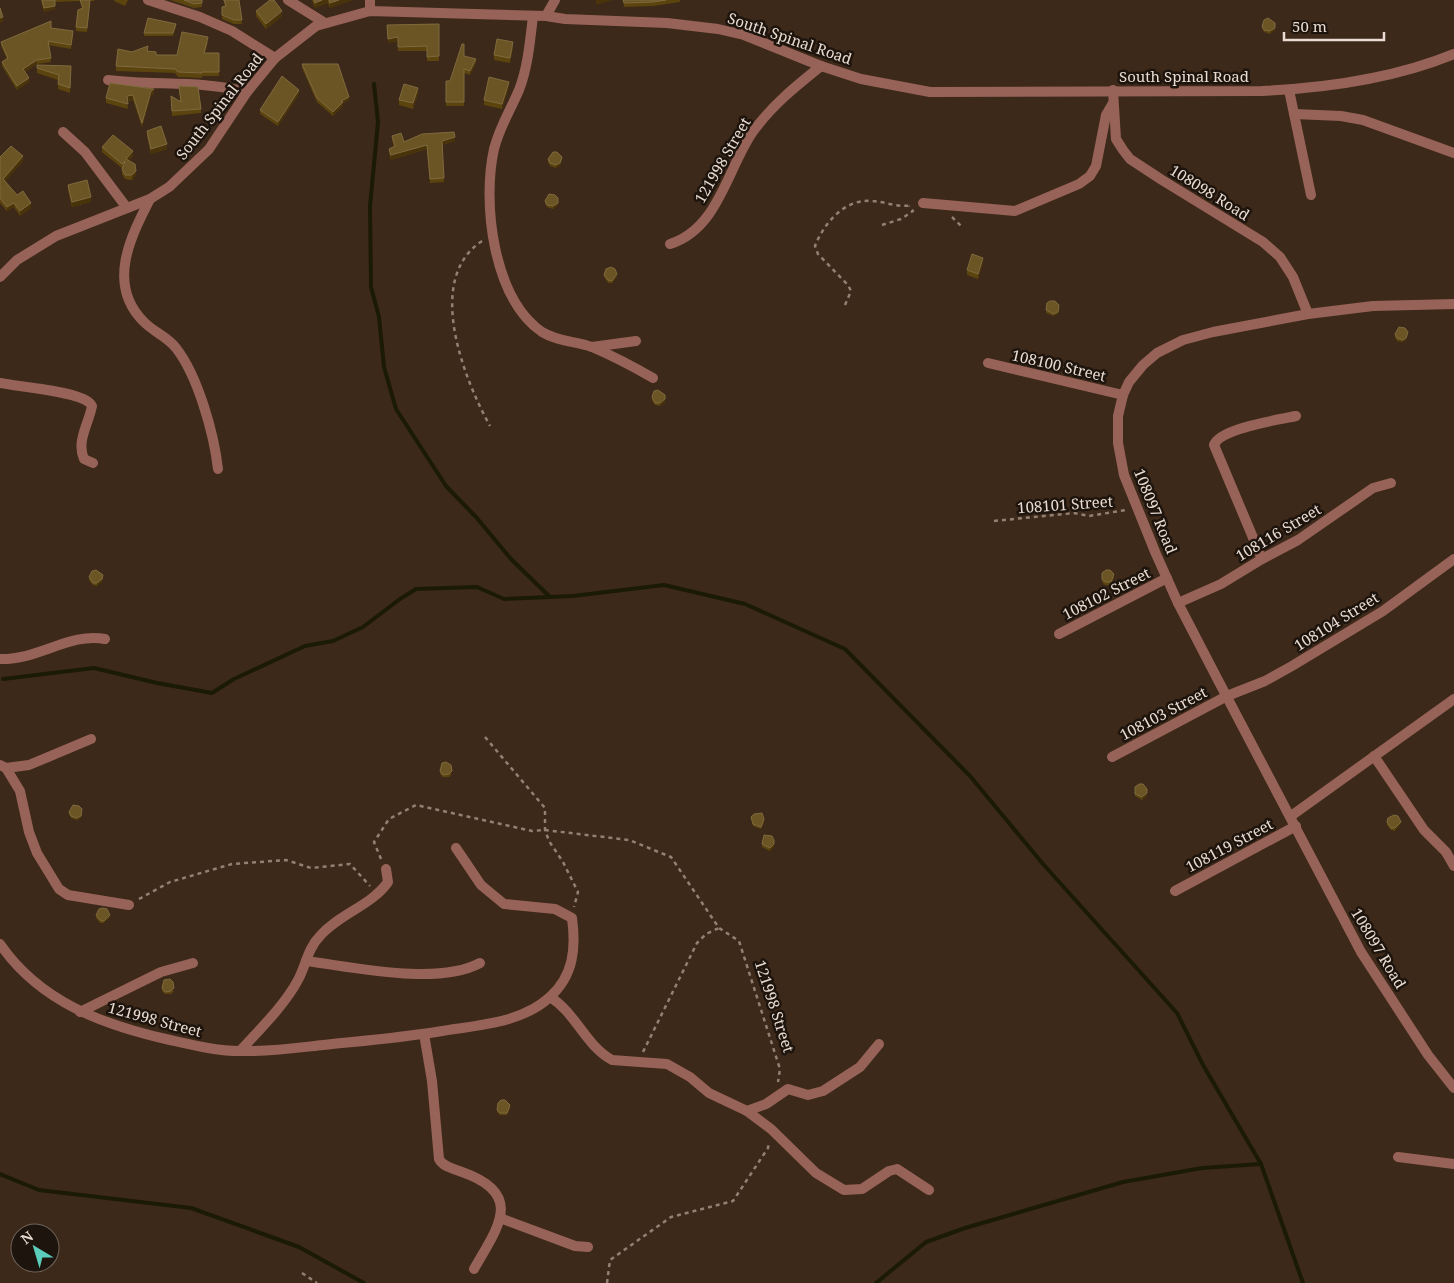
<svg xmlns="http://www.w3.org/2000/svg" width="1454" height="1283" font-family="'Noto Serif',serif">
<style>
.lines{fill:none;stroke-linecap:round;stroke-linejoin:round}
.stream{stroke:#1b1a04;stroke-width:4}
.path{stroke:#918073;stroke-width:2.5;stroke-dasharray:4 4;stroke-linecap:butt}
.minor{stroke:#976358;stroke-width:10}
.tertiary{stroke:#976358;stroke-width:10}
.wall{fill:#5c440f}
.shaded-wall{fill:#49330a}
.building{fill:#6b5524;stroke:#7f6a3f}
.labels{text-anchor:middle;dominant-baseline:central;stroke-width:5;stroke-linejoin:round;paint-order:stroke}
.street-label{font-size:15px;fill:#e9dbd1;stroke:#1d140d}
</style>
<rect width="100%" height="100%" fill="#3d2919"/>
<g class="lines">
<!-- stream -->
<g class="stream">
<polyline points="374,84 378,122 370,206 371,287 379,317 384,367 396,409 446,486 476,517 511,559 550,597"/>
<polyline points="3,679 94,668 157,683 212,693 234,679 305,646 333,641 363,627 400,599 416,589 477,587 504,599 573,596 664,585 745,604 845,649 970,776 1043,864 1177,1013 1203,1065 1261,1164 1303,1283"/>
<polyline points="0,1174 39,1190 191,1208 299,1247 364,1283"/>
<polyline points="876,1283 926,1242 965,1228 1123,1182 1202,1168 1261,1164"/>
</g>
<!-- path -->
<g class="path">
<polyline points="952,217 961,226"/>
<polyline points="882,225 901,219 913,211 909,206"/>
<path d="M 482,241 C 424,279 464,379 490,426"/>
<path d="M 845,305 L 851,291 L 848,285 L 818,254 L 815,246 C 824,223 845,198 873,201 C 886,202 899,208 912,205"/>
<polyline points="994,521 1074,513 1089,516 1126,510"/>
<polyline points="485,737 545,808 545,830 549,841 563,862 578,892 574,907"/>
<polyline points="381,859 374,842 389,819 416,805 532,831 545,830 629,840 671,857 719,928 739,941 780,1069 778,1082"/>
<polyline points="139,899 170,882 232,864 286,860 311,868 350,864 370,886"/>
<polyline points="643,1052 697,943 706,934 719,928"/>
<polyline points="302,1273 317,1283"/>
<polyline points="607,1283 610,1260 671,1217 733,1201 768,1148 769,1142"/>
</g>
<!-- minor -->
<g class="minor">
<polyline points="148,0 200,17 232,31 275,58"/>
<polyline points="288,0 325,23"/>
<polyline points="370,0 370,11"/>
<path d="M 533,16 C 530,41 528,67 519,90 C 510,111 500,126 494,149 C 482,203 493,298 542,332 C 558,342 576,341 592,347 C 613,356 634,367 653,378"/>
<polyline points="546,16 555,0"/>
<path d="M 108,80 C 155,86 200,80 247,92"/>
<polyline points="1113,90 1116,139 1123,150 1130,159 1162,180 1263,242 1280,257 1293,277 1308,314"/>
<polyline points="1289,90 1311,195"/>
<polyline points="1294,114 1341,116 1363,120 1454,153"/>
<polyline points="63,132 85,152 127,208"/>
<path d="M 150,199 C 130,238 107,284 143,321 C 153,332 167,336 176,348 C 198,376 214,434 218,469"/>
<polyline points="923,203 1015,211 1079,184 1090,176 1096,166 1106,115 1113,103"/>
<path d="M 670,244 C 718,229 727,170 752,133 C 771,106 796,86 821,66"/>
<polyline points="1454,304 1373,306 1308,314 1213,332 1183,340 1157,353 1143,365 1129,382 1123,395 1118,416 1118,443 1124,475 1156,554 1178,603 1219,682 1361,952 1428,1055 1454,1088"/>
<polyline points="592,347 636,341"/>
<polyline points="988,363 1123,395"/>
<path d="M 0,383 C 18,387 85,391 92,406 C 89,423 76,441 84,459 L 93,463"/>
<path d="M 1262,559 L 1214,445 C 1220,428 1278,420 1296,416"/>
<polyline points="1178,603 1221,584 1262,559 1298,540 1373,488 1391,483"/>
<polyline points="1059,634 1167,578"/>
<path d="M 0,659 C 39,660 70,632 105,639"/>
<polyline points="1374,756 1424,830 1446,852 1454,866"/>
<polyline points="1112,757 1227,696 1265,681 1292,666 1383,611 1454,559"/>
<polyline points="0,765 6,768 20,791 29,832 37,853 59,889 68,895 129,905"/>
<polyline points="6,768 29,765 91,739"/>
<polyline points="1291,816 1454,699"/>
<polyline points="1175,891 1296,826"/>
<path d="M 0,944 C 40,1002 103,1025 170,1040 C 193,1045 216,1051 240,1051 C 268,1052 296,1048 323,1045 C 361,1041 398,1038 436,1032 C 474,1025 519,1025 550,997 C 574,975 576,948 572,918 L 555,909 L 504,904 L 481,885 L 456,848"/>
<path d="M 306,961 C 353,967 437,986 480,963"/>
<path d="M 550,997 C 576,1013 585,1045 612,1060 L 667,1064 L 690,1077 L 709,1093 L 747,1111 L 771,1129 L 816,1173 L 844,1190 L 862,1189 L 889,1171 L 897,1169 L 929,1190"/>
<polyline points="80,1012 161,972 193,963"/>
<path d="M 424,1034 L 432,1081 L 439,1159 C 443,1167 454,1169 462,1172 C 525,1194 498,1227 474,1269"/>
<path d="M 240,1051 C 260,1029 284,1006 298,980 C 306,965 308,948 320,936 C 339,914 371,906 388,882 L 386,869"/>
<polyline points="747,1111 766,1104 788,1089 808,1095 823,1091 860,1067 879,1044"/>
<polyline points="1398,1157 1454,1164"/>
<polyline points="500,1218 575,1246 588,1247"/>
</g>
<!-- tertiary -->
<path class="tertiary" d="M 0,277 L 17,260 L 56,236 L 150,199 L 169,187 L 209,149 L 247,92 L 275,58 L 316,26 L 370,11 L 546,16 L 565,19 L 667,23 L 718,29 L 744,35 L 821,66 L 861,79 L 930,92 L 1262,91 C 1327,88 1393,79 1454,54"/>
</g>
<!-- wall -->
<g class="wall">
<polygon points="41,0 94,0 94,1 90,1 87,32 76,31 76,27 82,8 80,1 55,2 55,9 44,12"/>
<polygon points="114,0 128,0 125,6 114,1"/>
<polygon points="170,0 202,0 202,7 194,8"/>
<polygon points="223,0 239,0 242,24 234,24 222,19 222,7 225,6"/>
<polygon points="312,0 352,0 330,8 328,3 315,8"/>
<polygon points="623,0 680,0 680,2 653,6 624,7"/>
<polygon points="256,11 282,16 266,29 256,16"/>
<polygon points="1275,23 1275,30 1270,34 1264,32 1262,28 1262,26"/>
<polygon points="439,24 439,61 427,61 427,51 398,51 398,41 388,43 387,25"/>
<polygon points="176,26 173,36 144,36 144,33"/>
<polygon points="51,28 73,35 71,49 49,45 51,62 37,64 25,72 29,82 17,90 2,66 2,62 7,59 1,46 1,42"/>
<polygon points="208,42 205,53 219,53 219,76 202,76 202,78 178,77 175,73 116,71 116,66 132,52 148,51 156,55 177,55"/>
<polygon points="513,47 510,63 494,60 494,55"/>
<polygon points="464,56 476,63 470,75 464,73 464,106 446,106 446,81 450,81"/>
<polygon points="302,64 349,100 343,103 343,106 333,116 317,102 302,68"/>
<polygon points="71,66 70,93 58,89 58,80 37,73 37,68"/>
<polygon points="179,86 201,109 201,113 172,116 171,96 180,101"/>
<polygon points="509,87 502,109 484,105 484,100"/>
<polygon points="418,93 413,109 399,105 399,100"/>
<polygon points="154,94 151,95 142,127 133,100 127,101 128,109 106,103 106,98"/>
<polygon points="299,94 278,126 260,114 260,110"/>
<polygon points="147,131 167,149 151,154 147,136"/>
<polygon points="392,136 404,142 455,141 442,145 444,182 430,183 427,149 391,160 389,153 389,149 394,147 392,140"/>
<polygon points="102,147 133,156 129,160 136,175 132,180 125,179 122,174 122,168 102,152"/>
<polygon points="0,157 23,161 5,181 17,195 31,208 20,216 14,207 7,211 0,203"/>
<polygon points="548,159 562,159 560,166 556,168 550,166 548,162"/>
<polygon points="68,185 91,202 72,207 68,190"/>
<polygon points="558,198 558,205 553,209 547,207 545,203 545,201"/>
<polygon points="983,263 978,279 967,275 967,270"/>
<polygon points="604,275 617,277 612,283 608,283 604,277"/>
<polygon points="1047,303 1059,308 1058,314 1054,316 1046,313"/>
<polygon points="1395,334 1408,334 1406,340 1403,342 1397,341 1395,337"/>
<polygon points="665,395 665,402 660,406 655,405 652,400 652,397"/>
<polygon points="1102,573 1114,577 1111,585 1105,585 1102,582"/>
<polygon points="103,575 102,582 97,586 93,585 89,580 89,577"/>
<polygon points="440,771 452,774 449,777 443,777 440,774"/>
<polygon points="1135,787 1147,789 1147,796 1142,800 1135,796"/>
<polygon points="69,812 82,812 81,818 77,820 71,818 69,814"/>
<polygon points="751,817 764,822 761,829 753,826"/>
<polygon points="1387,822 1401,824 1395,831 1391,830 1387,825"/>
<polygon points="774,840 774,847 770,851 762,847 762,844"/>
<polygon points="96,915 110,917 104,923 100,923 96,918"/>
<polygon points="162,988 174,991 171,994 165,994 162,991"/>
<polygon points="498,1103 510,1108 507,1115 500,1115 497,1112"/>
</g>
<!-- shaded-wall -->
<g class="shaded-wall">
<polygon points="322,0 328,0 328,3 315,8 315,3"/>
<polygon points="339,0 352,0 330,8 330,3"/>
<polygon points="596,0 613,0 596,5"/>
<polygon points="55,6 55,9 44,12 44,8"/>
<polygon points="282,11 282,16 266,29 266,24"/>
<polygon points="3,17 3,22 0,23 0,18"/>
<polygon points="1275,28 1275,30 1270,34 1270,31"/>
<polygon points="398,37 398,41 388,43 388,39"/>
<polygon points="513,42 513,47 510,63 510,58"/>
<polygon points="476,59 476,63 470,75 470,71"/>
<polygon points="37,60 37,64 23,73 23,69"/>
<polygon points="29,78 29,82 17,90 17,86"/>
<polygon points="509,82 509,87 502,109 502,104"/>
<polygon points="418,88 418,93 413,109 413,103"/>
<polygon points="154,89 154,94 151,95 142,127 142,123 151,91"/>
<polygon points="299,90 299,94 278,126 278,122"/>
<polygon points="133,95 133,100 127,101 127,96"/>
<polygon points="349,97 349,100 343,103 343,106 333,116 333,112 341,101"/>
<polygon points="455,137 455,141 442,145 442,141"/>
<polygon points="167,144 167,149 151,154 151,149"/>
<polygon points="427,145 427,149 391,160 391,155"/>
<polygon points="133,151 133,156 126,163 126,159"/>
<polygon points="23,156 23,161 3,184 3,179"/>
<polygon points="562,157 560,166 556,168 556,165"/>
<polygon points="136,171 136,175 132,180 132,175"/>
<polygon points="91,197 91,202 72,207 72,202"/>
<polygon points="14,203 14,207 7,211 7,207"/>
<polygon points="31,203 31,208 20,216 20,211"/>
<polygon points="558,203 558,205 553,209 553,206"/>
<polygon points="983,258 983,263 978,279 978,274"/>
<polygon points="617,274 617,277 612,283 612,281"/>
<polygon points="1059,305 1058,314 1054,316 1054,314"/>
<polygon points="1408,332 1406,340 1403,342 1403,340"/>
<polygon points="665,399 665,402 660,406 660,403"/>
<polygon points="102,579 102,582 97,586 97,583"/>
<polygon points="1147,793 1147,796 1142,800 1142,797"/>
<polygon points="82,809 81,818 77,820 77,818"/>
<polygon points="1401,822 1401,824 1395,831 1395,828"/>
<polygon points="774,844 774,847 770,851 770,848"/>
<polygon points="110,915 110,917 104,923 104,921"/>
</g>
<!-- building -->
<g class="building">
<polygon points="42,0 55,0 55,6 44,8"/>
<polygon points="80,0 90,0 87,28 76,27 78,10 83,8"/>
<polygon points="184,0 202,0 202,3 194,4"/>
<polygon points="224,0 239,0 242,20 234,20 222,15 222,7 226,6"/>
<polygon points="270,0 274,0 282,11 266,24 256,11"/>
<polygon points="314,0 322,0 315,3"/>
<polygon points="329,0 339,0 330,3"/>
<polygon points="623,0 666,0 653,2 624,3"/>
<polygon points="0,8 3,17 0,18"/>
<polygon points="148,18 176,24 173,33 144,33"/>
<polygon points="1268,18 1275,23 1275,28 1270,31 1264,30 1262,26 1264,20"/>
<polygon points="51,21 51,28 73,31 71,45 48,41 51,58 37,60 23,69 29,78 17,86 2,62 8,58 1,42"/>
<polygon points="439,24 439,56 427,57 427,46 398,47 398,37 388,39 387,25"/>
<polygon points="182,32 208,37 204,53 219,53 219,72 202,72 202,73 178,72 175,69 116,66 118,49 132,52 148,46 147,51 156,52 156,55 177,55"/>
<polygon points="497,39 513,42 510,58 494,55"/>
<polygon points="462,44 464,44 464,56 476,59 470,71 464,69 464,102 446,102 446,81 450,81"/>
<polygon points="302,64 338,64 349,97 341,101 343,102 333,112 317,98"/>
<polygon points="37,65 71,66 70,88 58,84 59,75 37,68"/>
<polygon points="282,76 299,90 278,122 260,110"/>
<polygon points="489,77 509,82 502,104 484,100"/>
<polygon points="110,83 154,89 151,91 142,123 133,95 127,96 128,104 106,98"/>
<polygon points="404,84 418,88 413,103 399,100"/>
<polygon points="179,86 198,87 201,109 172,111 171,96 181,102"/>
<polygon points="161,126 167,144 151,149 147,131"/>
<polygon points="454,132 455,137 442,141 444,178 430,179 427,145 391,155 389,149 395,146 392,136 401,133 404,142 422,134"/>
<polygon points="113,135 133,151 126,159 135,164 136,171 132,175 125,175 122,169 125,161 122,164 102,147"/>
<polygon points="11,146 23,156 3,179 17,195 23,191 31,203 20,211 14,203 7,207 0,198 0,157"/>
<polygon points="553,152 557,152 562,157 560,163 556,165 550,163 548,159"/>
<polygon points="87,180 91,197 72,202 68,185"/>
<polygon points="549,194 555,195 558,198 558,203 553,206 547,205 545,201"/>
<polygon points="972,254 983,258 978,274 967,270"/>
<polygon points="611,267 615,269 617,274 612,281 608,280 604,275 606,269"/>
<polygon points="1050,301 1055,301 1059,305 1058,312 1054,314 1046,310 1047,303"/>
<polygon points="1399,327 1405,328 1408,332 1406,338 1403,340 1397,338 1395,334"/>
<polygon points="658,390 665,395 665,399 660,403 655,403 652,397 654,391"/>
<polygon points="96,570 103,575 102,579 97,583 93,583 89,577 92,571"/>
<polygon points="1106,570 1110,570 1114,574 1111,582 1105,582 1102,579 1102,573"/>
<polygon points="446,762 451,765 452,771 449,774 443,775 440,771 442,763"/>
<polygon points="1139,784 1143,784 1147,789 1147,793 1142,797 1135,794 1135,787"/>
<polygon points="73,805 79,806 82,809 81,816 77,818 71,816 69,812"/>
<polygon points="762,813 764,819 761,827 753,824 751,817 754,814"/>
<polygon points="1394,815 1398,816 1401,822 1395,828 1391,828 1387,822 1388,818"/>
<polygon points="764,835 772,836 774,840 774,844 770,848 762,844"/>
<polygon points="103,908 107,909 110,915 104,921 100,920 96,915 99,909"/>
<polygon points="170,979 173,982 174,988 171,991 165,992 162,988 164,980"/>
<polygon points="501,1100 505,1100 510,1105 507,1113 500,1113 497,1110 498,1103"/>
</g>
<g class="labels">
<!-- street labels -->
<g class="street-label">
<text transform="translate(790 38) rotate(19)">South Spinal Road</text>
<text x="1184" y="76">South Spinal Road</text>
<text transform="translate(219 106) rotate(-52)">South Spinal Road</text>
<text transform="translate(722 160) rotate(-60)">121998 Street</text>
<text transform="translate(1210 192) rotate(32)">108098 Road</text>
<text transform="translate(1059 365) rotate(13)">108100 Street</text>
<text transform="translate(1065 504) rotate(-4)">108101 Street</text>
<text transform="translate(1156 511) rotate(68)">108097 Road</text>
<text transform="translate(1278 532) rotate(-31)">108116 Street</text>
<text transform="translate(1106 593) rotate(-27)">108102 Street</text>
<text transform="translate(1336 621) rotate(-32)">108104 Street</text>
<text transform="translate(1163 713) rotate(-28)">108103 Street</text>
<text transform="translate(1229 845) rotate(-28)">108119 Street</text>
<text transform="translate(1379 948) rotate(59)">108097 Road</text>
<text transform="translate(775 1006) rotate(72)">121998 Street</text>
<text transform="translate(155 1019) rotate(15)">121998 Street</text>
</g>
</g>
<!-- north arrow -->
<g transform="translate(35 1248) rotate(322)"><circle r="24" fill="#1d140d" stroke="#6f645b"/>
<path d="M0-4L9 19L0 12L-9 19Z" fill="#5bcebb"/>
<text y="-8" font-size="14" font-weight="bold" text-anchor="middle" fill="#e9dbd1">N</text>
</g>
<!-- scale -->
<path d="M1284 32v8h100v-8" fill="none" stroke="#e9dbd1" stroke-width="2.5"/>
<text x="1292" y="32" font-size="15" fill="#e9dbd1" stroke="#1d140d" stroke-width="4" paint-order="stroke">50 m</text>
</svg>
